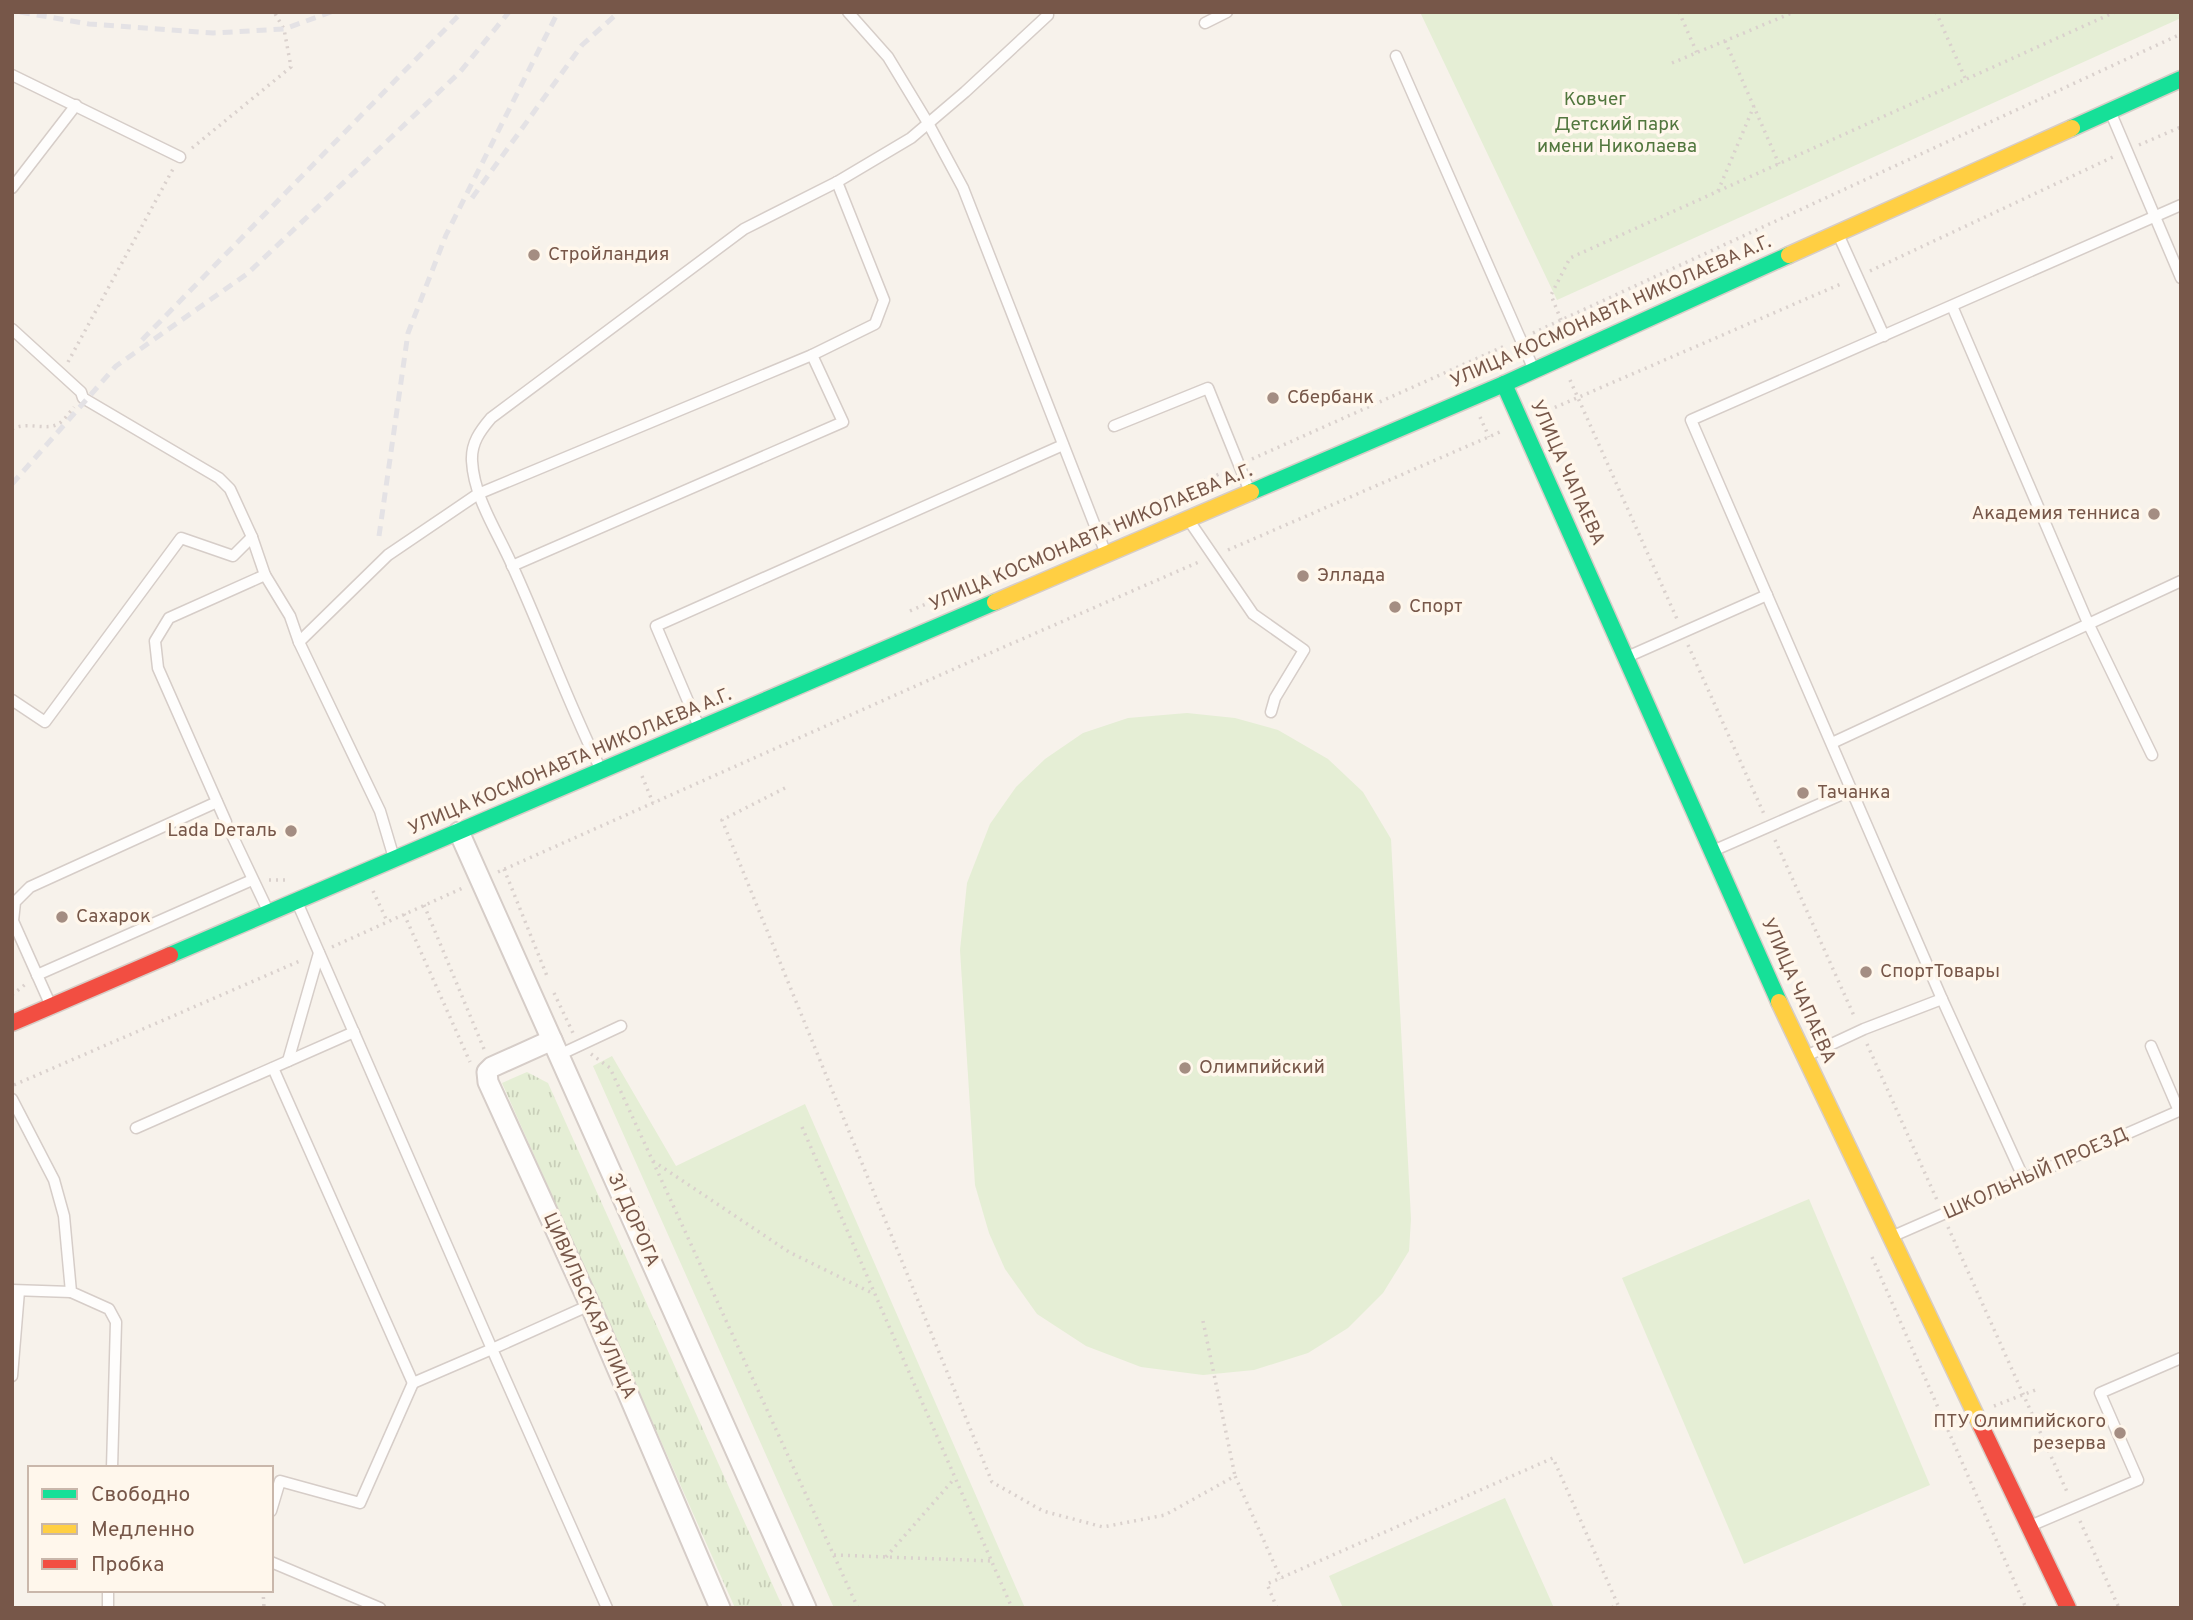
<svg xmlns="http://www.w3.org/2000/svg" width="2193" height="1620" font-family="Overpass,sans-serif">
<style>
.grass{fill:url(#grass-tufts)}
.park{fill:#e5eed5}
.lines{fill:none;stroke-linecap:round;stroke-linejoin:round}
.lane-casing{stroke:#d6cdc8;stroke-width:13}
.street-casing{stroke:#d6cdc8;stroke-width:23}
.fast-casing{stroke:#d7cdc7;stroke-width:19}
.slow-casing{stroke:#d7cdc7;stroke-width:19}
.jam-casing{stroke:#d7cdc7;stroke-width:19}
.path{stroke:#dad1cd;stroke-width:3.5;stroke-dasharray:2 5;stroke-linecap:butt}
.lane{stroke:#fefdfc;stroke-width:10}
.street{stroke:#fefdfc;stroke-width:19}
.fast{stroke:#16e098;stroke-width:16}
.slow{stroke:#ffcf43;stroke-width:16}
.jam{stroke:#f24e42;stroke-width:16}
.rail{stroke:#e4e2e5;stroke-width:5;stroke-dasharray:10 7;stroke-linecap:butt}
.poi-dot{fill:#a48d82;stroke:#fff7ec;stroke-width:2.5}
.labels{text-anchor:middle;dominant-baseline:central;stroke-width:7;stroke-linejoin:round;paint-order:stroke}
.park-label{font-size:19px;fill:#52773e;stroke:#fff7ec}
.poi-label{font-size:19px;fill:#775749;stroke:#fff7ec;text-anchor:start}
.street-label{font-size:19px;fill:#775749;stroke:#fff7ec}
</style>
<defs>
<pattern id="grass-tufts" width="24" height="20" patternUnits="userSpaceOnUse" patternTransform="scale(1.75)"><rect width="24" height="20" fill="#e5eed5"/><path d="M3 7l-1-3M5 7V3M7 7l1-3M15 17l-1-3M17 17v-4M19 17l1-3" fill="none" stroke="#c8ceb8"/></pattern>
</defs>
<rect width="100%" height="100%" fill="#f7f2eb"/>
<!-- grass -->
<polygon class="grass" points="527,1072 548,1083 783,1608 735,1608 502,1083"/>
<!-- park -->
<g class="park">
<polygon points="1420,12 2181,12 2181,18 1557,300"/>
<polygon points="1187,713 1235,718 1278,730 1328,759 1363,792 1391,839 1411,1219 1409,1251 1383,1293 1348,1328 1308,1353 1254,1370 1203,1375 1141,1367 1086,1346 1037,1314 1005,1269 989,1233 975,1185 960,950 967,883 990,824 1016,787 1045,759 1083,733 1128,718"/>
<polygon points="612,1056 676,1166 805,1104 1025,1608 834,1608 593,1066"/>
<polygon points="1809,1199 1930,1485 1744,1564 1622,1278"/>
<polygon points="1505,1498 1554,1608 1343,1608 1329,1576"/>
</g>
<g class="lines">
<!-- lane casing -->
<g class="lane-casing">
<g id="lane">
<polyline points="848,12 888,57 928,123 963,188 1106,554"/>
<polyline points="1205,23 1227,12"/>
<polyline points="1396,56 1534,370"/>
<polyline points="12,75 180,157"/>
<polyline points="2110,111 2181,278"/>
<polyline points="12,188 76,105"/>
<polyline points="1838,234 1884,336"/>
<polyline points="1952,306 2088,623 2152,755"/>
<polyline points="12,329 81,392 83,398 219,478 230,489 252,537 265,575 290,616 299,642 380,811 394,858"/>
<polyline points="1114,426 1208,388 1250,492"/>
<polyline points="1190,522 1253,614 1304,650 1275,698 1271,712"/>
<polyline points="512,566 843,422 812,355 875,324 884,300 837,182"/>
<polyline points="299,642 388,555 478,494 812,355"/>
<polyline points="1627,657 1767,595"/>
<polyline points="12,700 45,722 181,538 233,556 252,537"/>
<polyline points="699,727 656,626 1063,445"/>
<polyline points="1832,743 2181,581"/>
<path d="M 601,770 C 568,703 543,633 512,565 C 497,531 474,498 472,461 C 471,443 480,431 491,418 L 744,229 L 837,182 L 911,138 L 965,92 L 1048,15"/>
<polyline points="226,822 158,668 155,641 169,618 265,575"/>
<polyline points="232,835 269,913"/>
<polyline points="1715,850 1852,790"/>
<polyline points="37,975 252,880"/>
<polyline points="51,1006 13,921 15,902 30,887 217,802"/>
<polyline points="2151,1046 2179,1111"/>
<polyline points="559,1055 621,1026"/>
<polyline points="1804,1057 1864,1029 1942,999"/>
<polyline points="288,1061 319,953"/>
<polyline points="273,1068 413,1383 492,1349 297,902"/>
<polyline points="12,1099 54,1180 64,1216 71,1292 109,1309 116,1322 112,1468"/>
<polyline points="136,1128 354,1032"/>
<polyline points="2024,1179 1942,999 1691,420 2181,205"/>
<polyline points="1891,1237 2181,1110"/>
<polyline points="12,1290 71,1292"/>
<polyline points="590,1305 492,1349 607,1608"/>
<polyline points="12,1376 19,1291"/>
<polyline points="271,1511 280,1481 360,1503 413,1383"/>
<polyline points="2030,1526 2138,1480 2100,1393 2181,1358"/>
<polyline points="271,1562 380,1608"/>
<polyline points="108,1608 108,1590"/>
</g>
</g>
<!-- street casing -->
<g class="street-casing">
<g id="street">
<polyline points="459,832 806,1608"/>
<polyline points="552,1040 492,1067 487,1072 488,1082 590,1305 720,1608"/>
</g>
</g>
<!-- fast casing -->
<g class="fast-casing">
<g id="fast">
<polyline points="2072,128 2181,79"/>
<polyline points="1504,384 1779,1002"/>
<polyline points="1251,492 1504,384 1789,255"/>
<polyline points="170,955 995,602"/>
</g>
</g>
<!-- slow casing -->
<g class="slow-casing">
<g id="slow">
<polyline points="1789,255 2072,128"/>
<polyline points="995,602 1251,492"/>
<polyline points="1779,1002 1981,1426"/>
</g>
</g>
<!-- jam casing -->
<g class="jam-casing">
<g id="jam">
<polyline points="12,1023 170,955"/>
<polyline points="1981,1426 2068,1608"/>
</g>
</g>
<!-- path -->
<g class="path">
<polyline points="1679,12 1697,53"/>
<polyline points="1936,12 1966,80"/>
<polyline points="1725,41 1779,164"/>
<polyline points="1672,63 1794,12"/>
<polyline points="2139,145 2181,127"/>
<polyline points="192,148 291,67 284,29 274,12"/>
<polyline points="1718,191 1754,106"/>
<polyline points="1870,271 2113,157"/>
<polyline points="1561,320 1551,295 1570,258 2115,12"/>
<polyline points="1533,333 2181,34"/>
<polyline points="68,362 173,169"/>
<polyline points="1570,380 1677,619"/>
<polyline points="1542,413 1843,283"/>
<polyline points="1480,417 1489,437"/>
<path d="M 12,429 C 27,421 46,431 58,424 C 64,421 69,413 74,407"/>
<polyline points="1252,459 1507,345"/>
<polyline points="1108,524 1226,471"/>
<polyline points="1228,550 1500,432"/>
<polyline points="910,611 1085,534"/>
<polyline points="1688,645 1764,814"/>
<polyline points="642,776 653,803"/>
<polyline points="785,788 722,820 992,1482 1043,1511 1103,1527 1165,1515 1235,1476 1281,1579"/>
<polyline points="1775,840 1855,1018"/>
<polyline points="504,869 547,976"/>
<polyline points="498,872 974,660 1201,561"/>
<polyline points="269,880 286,880"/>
<polyline points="373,891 387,921"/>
<polyline points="424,905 484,1049"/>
<polyline points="404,914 470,1062"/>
<polyline points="332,947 465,887"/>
<polyline points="554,993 573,1033"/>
<polyline points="12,995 27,983"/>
<polyline points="1867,1044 1937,1200"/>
<polyline points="591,1054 610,1068 858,1608"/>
<polyline points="14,1085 302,960"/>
<polyline points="802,1127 1012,1608"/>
<polyline points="653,1161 789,1252 874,1294"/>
<polyline points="1948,1227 2068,1494"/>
<polyline points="1872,1257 2026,1608"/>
<polyline points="1203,1321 1235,1476"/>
<polyline points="1994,1406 2038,1389"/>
<polyline points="2080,1521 2119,1608"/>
<polyline points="834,1555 992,1561"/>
<polyline points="886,1557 955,1478"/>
<polyline points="263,1590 264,1608"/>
<polyline points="1277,1608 1267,1584 1553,1458 1618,1605 1611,1608"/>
</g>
<!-- lane -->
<use href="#lane" class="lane"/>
<!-- street -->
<use href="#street" class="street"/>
<!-- fast -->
<use href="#fast" class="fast"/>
<!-- slow -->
<use href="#slow" class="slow"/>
<!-- jam -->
<use href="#jam" class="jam"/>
<!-- rail -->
<g class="rail">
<polyline points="20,12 89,24 213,33 284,29 331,12"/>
<polyline points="472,198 582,45 619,12"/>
<polyline points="142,340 462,12"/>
<polyline points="12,484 116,366 247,274 460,72 509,12"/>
<polyline points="379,536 408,333 446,235 558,12"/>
</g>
</g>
<!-- markers -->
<g class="poi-dot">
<circle cx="534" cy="255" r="7"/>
<circle cx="1273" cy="398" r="7"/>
<circle cx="2154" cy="514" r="7"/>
<circle cx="1303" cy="576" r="7"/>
<circle cx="1395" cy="607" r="7"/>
<circle cx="1803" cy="793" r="7"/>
<circle cx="291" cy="831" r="7"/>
<circle cx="62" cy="917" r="7"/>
<circle cx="1866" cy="972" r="7"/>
<circle cx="1185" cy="1068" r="7"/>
<circle cx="2120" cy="1433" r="7"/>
</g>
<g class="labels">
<!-- park labels -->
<g class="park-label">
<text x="1595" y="100">Ковчег</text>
<text x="1617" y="125">Детский парк<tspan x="1617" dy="22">имени Николаева</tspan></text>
</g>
<!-- poi labels -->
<g class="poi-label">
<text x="548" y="255">Стройландия</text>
<text x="1287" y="398">Сбербанк</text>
<text x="2140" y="514" text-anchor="end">Академия тенниса</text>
<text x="1317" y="576">Эллада</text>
<text x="1409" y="607">Спорт</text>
<text x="1817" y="793">Тачанка</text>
<text x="277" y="831" text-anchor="end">Lada Dеталь</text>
<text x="76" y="917">Сахарок</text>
<text x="1880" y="972">СпортТовары</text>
<text x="1199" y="1068">Олимпийский</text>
<text x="2106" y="1422" text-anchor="end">ПТУ Олимпийского<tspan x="2106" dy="22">резерва</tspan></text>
</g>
<!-- street labels -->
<g class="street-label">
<text transform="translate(1611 312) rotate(-24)">УЛИЦА КОСМОНАВТА НИКОЛАЕВА А.Г.</text>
<text transform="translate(1567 473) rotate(66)">УЛИЦА ЧАПАЕВА</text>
<text transform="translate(1091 538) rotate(-23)">УЛИЦА КОСМОНАВТА НИКОЛАЕВА А.Г.</text>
<text transform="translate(570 762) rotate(-23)">УЛИЦА КОСМОНАВТА НИКОЛАЕВА А.Г.</text>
<text transform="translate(1798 991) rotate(66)">УЛИЦА ЧАПАЕВА</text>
<text transform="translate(2036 1174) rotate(-24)">ШКОЛЬНЫЙ ПРОЕЗД</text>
<text transform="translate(633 1220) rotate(66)">31 ДОРОГА</text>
<text transform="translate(589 1306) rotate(66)">ЦИВИЛЬСКАЯ УЛИЦА</text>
</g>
</g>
<!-- border -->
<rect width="2193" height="1620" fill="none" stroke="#775749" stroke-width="28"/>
<!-- legend -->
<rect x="28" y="1466" width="245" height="126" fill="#fff7ec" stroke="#c9b7ab" stroke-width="2"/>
<rect x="42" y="1489" width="35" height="10" fill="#16e098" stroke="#c9b7ab" stroke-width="2"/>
<text x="91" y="1501" font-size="21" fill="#775749">Свободно</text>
<rect x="42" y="1524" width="35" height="10" fill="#ffcf43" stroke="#c9b7ab" stroke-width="2"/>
<text x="91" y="1536" font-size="21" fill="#775749">Медленно</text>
<rect x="42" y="1559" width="35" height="10" fill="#f24e42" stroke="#c9b7ab" stroke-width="2"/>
<text x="91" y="1571" font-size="21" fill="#775749">Пробка</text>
</svg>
